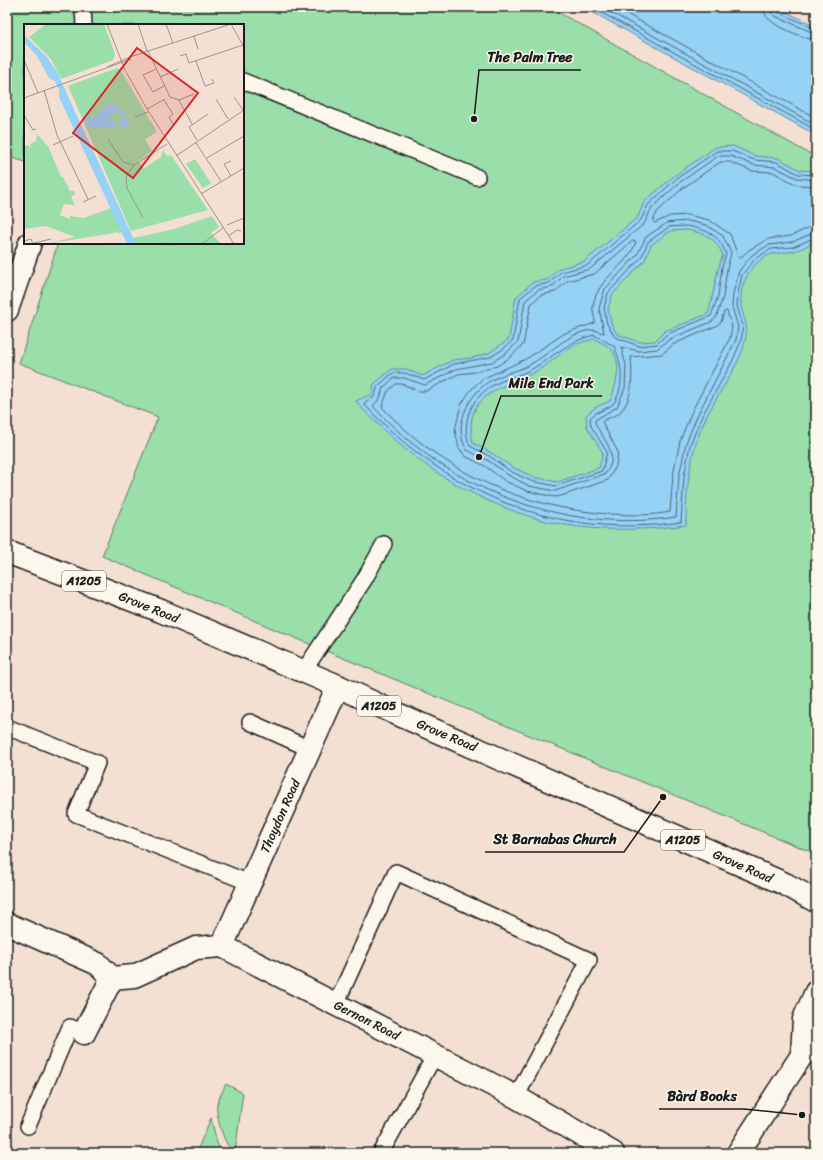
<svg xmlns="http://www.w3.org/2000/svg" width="823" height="1160" font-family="Sriracha,sans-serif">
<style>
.green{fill:#9adea9;stroke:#5b7d62}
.water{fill:#96d1f6;stroke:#65899f;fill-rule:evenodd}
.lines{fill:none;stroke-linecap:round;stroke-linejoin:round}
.shore{stroke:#4d6473;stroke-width:1}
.service-casing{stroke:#1c1c1c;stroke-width:18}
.minor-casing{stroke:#1c1c1c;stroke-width:25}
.secondary-casing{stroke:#1c1c1c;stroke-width:25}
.primary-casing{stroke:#1c1c1c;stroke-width:25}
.service{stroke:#fbf7ec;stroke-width:15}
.minor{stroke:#fbf7ec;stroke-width:22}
.secondary{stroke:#fbf7ec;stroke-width:22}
.primary{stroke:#fbf7ec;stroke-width:22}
.labels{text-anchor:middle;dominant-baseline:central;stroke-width:3;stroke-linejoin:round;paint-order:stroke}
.shield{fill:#fbf7ec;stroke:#5f5e5a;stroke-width:1}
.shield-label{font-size:12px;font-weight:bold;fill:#1c1c1c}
.street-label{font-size:13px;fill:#1c1c1c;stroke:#fbf7ec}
.inset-road{fill:none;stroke:#9e928a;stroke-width:1}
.view{fill:#d62828;fill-opacity:0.15;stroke:#d62828;stroke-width:2}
.inset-edge{fill:none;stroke:#1c1c1c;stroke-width:2}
.leader{fill:none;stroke:#1c1c1c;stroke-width:1.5}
.callout-dot{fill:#1c1c1c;stroke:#fbf7ec;stroke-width:1.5}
.callout-label{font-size:14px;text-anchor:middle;font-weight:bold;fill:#1c1c1c;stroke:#fbf7ec;stroke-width:3;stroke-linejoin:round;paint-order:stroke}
</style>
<rect width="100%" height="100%" fill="#f4e0d3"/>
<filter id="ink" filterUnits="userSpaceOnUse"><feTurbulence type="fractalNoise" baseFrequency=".025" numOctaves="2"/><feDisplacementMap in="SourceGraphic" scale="8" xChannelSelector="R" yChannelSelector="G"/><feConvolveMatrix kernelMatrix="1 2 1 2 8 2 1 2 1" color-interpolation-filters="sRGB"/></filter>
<g filter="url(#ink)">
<!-- green -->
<g class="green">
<polygon points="7,7 549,7 808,153 816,153 816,854 314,646 102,556 158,417 19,363 58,243 243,243 243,25 25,25 25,162 7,156"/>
<path d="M 226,1084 L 243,1093 L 235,1153 C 225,1149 215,1115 217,1104 C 219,1098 223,1090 226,1084 Z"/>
<polygon points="211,1118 217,1143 222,1153 196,1153"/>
</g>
<!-- water -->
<g class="water">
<polygon points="583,7 776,7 816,26 816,135"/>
<path d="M 733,146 L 755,156 L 778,158 L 800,170 L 816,171 L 816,240 C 809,245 802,249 794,251 C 781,254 769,251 758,262 C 746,272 739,290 741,306 C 744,321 749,324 745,341 C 741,362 724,384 714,403 C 691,441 686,481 686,525 C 639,531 589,532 542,520 C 479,503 420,468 375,421 C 369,415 362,409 356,401 L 372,394 L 374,384 L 392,369 L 406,369 L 422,376 L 453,360 L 472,358 L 489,353 L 509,339 L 516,297 L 533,282 L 547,280 L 558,269 L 585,261 L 638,217 L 644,202 L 674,176 L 716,147 ZM 687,230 C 706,234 715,237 723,255 C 715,274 714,295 708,314 L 665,331 L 655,341 L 639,342 L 617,334 L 611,323 L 608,309 L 612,295 L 645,260 L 651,245 L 670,231 ZM 594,339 C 599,341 607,345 611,349 C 623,362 616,387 610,401 L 596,407 L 586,415 L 587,427 L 603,453 L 599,468 L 557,482 L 533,477 L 512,467 L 493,454 L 473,443 C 462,395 499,390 533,373 C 547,366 558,355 571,347 C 577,343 587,341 594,339 Z"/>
</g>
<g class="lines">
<!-- shore -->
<g class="shore">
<polyline points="591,7 816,130"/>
<polyline points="601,7 816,125"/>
<polyline points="614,7 816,118"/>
<path d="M 764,7 C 764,12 765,16 769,19 C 775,26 807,40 816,40"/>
<polyline points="770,7 771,12 775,16 816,34"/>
<polyline points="775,7 778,12 816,29"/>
<path d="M 816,175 L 798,174 L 777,162 L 754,160 L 732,151 L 717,151 L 676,179 L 648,205 L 641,220 L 588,265 L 561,272 L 549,283 L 535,286 L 520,298 L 513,340 L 502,350 L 490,357 L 454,364 L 424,380 L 405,373 L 393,373 L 378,386 L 374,397 L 365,402 L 364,404 C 448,495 558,540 681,522 L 684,477 L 690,445 L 702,416 L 733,360 L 741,341 L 743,326 L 737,306 L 738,293 L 742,275 L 755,259 L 771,249 L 793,247 L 816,237"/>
<path d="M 816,180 L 797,178 L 775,167 L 753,165 L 731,156 L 718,156 L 679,183 L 652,208 L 644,224 L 590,269 L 563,276 L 552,287 L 538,290 L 525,301 L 518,342 L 505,354 L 492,362 L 456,369 L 425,385 L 404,378 L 394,378 L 383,388 L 380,398 L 373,406 C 448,490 564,534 676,517 L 679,476 L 686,443 L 698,414 L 736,340 L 738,327 L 732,307 L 733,294 L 739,271 L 752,255 L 769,245 L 792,242 L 816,232"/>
<polyline points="816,186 797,185 773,172 752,171 730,162 720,162 683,188 657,212 653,221 655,223 670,216 688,215 709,220 730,234 739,259 749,250 768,239 791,236 810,227 816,226"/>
<path d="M 688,221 L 706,225 L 723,236 L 731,253 L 727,269 L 723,297 L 716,318 L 711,322 L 670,339 L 657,349 L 639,351 L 621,347 L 626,365 L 625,388 L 617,407 L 595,420 L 596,425 C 605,442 620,455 605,474 L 555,491 L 529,486 L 508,475 L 489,461 L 467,450 C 452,428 468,396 487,383 C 500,374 516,372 529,365 C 550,354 568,332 593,330 C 597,330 601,333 604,333 L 599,308 L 605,289 L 637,255 L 646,237 L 667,223 Z"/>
<path d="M 687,226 C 707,230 719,234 726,254 L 722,267 L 718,296 L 711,316 L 667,334 L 657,344 L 639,346 L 615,337 L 607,324 L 604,308 L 608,293 L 641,258 L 648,242 L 669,227 Z"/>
<path d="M 633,241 L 636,242 C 626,269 599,275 593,305 C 592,311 595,317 595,323 L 565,333 L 526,359 L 482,379 L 470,391 L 461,405 L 455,430 L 459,448 L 465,456 L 485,466 L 505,481 L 527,491 L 555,497 L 561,496 L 608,480 L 616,466 L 618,452 L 602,422 C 607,417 616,417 621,411 C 634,397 632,374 631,357 L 662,354 L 674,344 L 716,326 L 721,322 L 724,312 L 727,311 L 732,327 L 730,338 L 692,411 L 680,441 L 673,475 L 670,512 C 651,516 630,515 610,514 C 521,508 443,472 382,407 L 388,391 L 396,384 L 402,384 L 419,391 L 426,391 L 458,374 L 475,372 L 497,366 L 509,358 L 523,345 L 531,304 L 541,295 L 555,292 L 567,281 L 594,274 Z"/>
<path d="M 594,335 L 614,346 C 622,363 625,386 614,403 C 609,409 596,411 590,418 L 591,426 L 607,452 L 602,471 L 556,486 L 531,481 L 510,471 L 491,457 L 470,446 C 460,425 471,399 490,387 C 503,379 519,376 532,369 C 555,356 568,341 594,335 Z"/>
</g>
<!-- service casing -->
<g class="service-casing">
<g id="service">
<polyline points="83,7 84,25"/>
<polyline points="243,81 477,177"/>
<polyline points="303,672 364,580 384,544"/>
<polyline points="250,722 310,749"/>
<polyline points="7,727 97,763 76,814 250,883"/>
<polyline points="336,1004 396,872 589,960 516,1097"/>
<polyline points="28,1126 70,1027 84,1033"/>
<polyline points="381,1153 435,1055"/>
</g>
</g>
<!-- minor casing -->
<g class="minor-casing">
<g id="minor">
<polyline points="7,310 30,243"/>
<polyline points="7,924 98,964 112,978 134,976 196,948 222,946 516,1097 613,1153"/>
<polyline points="222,946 338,686"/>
<polyline points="84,1033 112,978"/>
</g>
</g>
<!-- secondary casing -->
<g class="secondary-casing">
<g id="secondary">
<polyline points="802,1055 804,1019 816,992"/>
<polyline points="738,1153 802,1055 816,1043"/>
</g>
</g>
<!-- primary casing -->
<g class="primary-casing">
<polyline id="primary" points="7,552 161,611 338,686 395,713 785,884 816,901"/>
</g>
<!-- service -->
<use href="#service" class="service"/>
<!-- minor -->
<use href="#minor" class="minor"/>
<!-- secondary -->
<use href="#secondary" class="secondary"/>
<!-- primary -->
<use href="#primary" class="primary"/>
</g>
</g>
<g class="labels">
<!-- shield labels -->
<g class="shield">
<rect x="62" y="571" width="44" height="20" rx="3"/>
<rect x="357" y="696" width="44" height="20" rx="3"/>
<rect x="661" y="830" width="44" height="20" rx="3"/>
</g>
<g class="shield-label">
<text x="84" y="581">A1205</text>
<text x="379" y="706">A1205</text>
<text x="683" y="840">A1205</text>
</g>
<!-- street labels -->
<g class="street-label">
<text transform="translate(149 607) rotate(22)">Grove Road</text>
<text transform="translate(447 735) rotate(23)">Grove Road</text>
<text transform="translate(280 816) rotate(-66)">Thoydon Road</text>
<text transform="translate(743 866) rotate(24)">Grove Road</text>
<text transform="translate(367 1020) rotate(27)">Gernon Road</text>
</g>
</g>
<!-- overview -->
<g transform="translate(24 24)">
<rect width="220" height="220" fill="#f4e0d3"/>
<path d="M 22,0 L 80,0 L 91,30 L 89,36 L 37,55 L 27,35 L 5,13 ZM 93,44 L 96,45 L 133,108 L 121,115 L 128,127 L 114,137 L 120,144 L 137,133 L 139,126 L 143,132 L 147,131 L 184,186 L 107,207 L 44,62 ZM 13,110 L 25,124 L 37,153 L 39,153 L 46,167 L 50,167 L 51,170 L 47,173 L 51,181 L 40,180 L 36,191 L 46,195 L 46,192 L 60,194 L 87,184 L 100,208 L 93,209 L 89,206 L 91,209 L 21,220 L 51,213 L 22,202 L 0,205 L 0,122 L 4,121 L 7,124 L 6,120 L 12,117 ZM 171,135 L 187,159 L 179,164 L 162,140 ZM 188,192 L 195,203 L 187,209 L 197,220 L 112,220 L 109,214 L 150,205 Z" fill="#9adea9"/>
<path d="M 0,11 L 22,32 L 32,46 L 112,220 L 103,220 L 35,73 L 35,66 L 31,57 L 25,54 L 13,32 L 0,18 ZM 88,78 L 100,88 L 106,105 L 92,101 L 86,104 L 64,103 L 59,93 L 70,93 ZM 91,87 L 97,90 L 99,96 L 97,98 L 85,96 Z" fill="#96d1f6" fill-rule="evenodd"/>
<path class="inset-road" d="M 83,0 L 101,46 L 123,85 L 210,220M 114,0 L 123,27M 142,0 L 149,19M 207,0 L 220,23M 170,12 L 174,25M 124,27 L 146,73 L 155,76 L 170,70M 156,32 L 162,30 L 165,39 L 219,21M 0,36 L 14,69M 172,37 L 181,62 L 190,59 L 188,55M 83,43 L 106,33 L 207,0M 132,45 L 119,51 L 129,68 L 140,62M 136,53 L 154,45M 20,66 L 33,111 L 64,175M 210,73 L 219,86M 0,74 L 107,35M 192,75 L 204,95M 140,76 L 149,90 L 145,93 L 150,102M 155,76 L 168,100M 123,85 L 141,75M 0,91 L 9,106 L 12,105M 111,93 L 124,88M 84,115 L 99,138 L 110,141M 173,116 L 165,103 L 184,90M 172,119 L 197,157M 29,121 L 49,112M 152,132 L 220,86M 183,134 L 220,112M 207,137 L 200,140 L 207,152M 177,170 L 220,144M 59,178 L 72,172M 119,194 L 103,164 L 102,153 L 110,141 L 143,120M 203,201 L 220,194M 204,212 L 213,206 L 217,207M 0,217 L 7,215 L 9,220M 10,219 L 27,215M 178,220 L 199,204"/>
<path class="view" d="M 113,24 L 174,69 L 109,154 L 49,109 Z"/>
<rect width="220" height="220" class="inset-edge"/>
</g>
<!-- callouts -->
<path class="leader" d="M474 119L479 70H581M479 457L501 396H602M663 797L624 852H485M802 1115L744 1109H659"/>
<g class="callout-dot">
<circle cx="474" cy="119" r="4"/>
<circle cx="479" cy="457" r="4"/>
<circle cx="663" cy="797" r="4"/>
<circle cx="802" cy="1115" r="4"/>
</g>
<g class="callout-label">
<text x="530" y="62">The Palm Tree</text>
<text x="551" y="388">Mile End Park</text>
<text x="555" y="844">St Barnabas Church</text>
<text x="702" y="1101">Bàrd Books</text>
</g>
<!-- margin -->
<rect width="823" height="1160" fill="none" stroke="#fbf7ec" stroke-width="24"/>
<rect x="12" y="12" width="799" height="1136" fill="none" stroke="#1c1c1c" stroke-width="1.5" filter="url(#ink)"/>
</svg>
